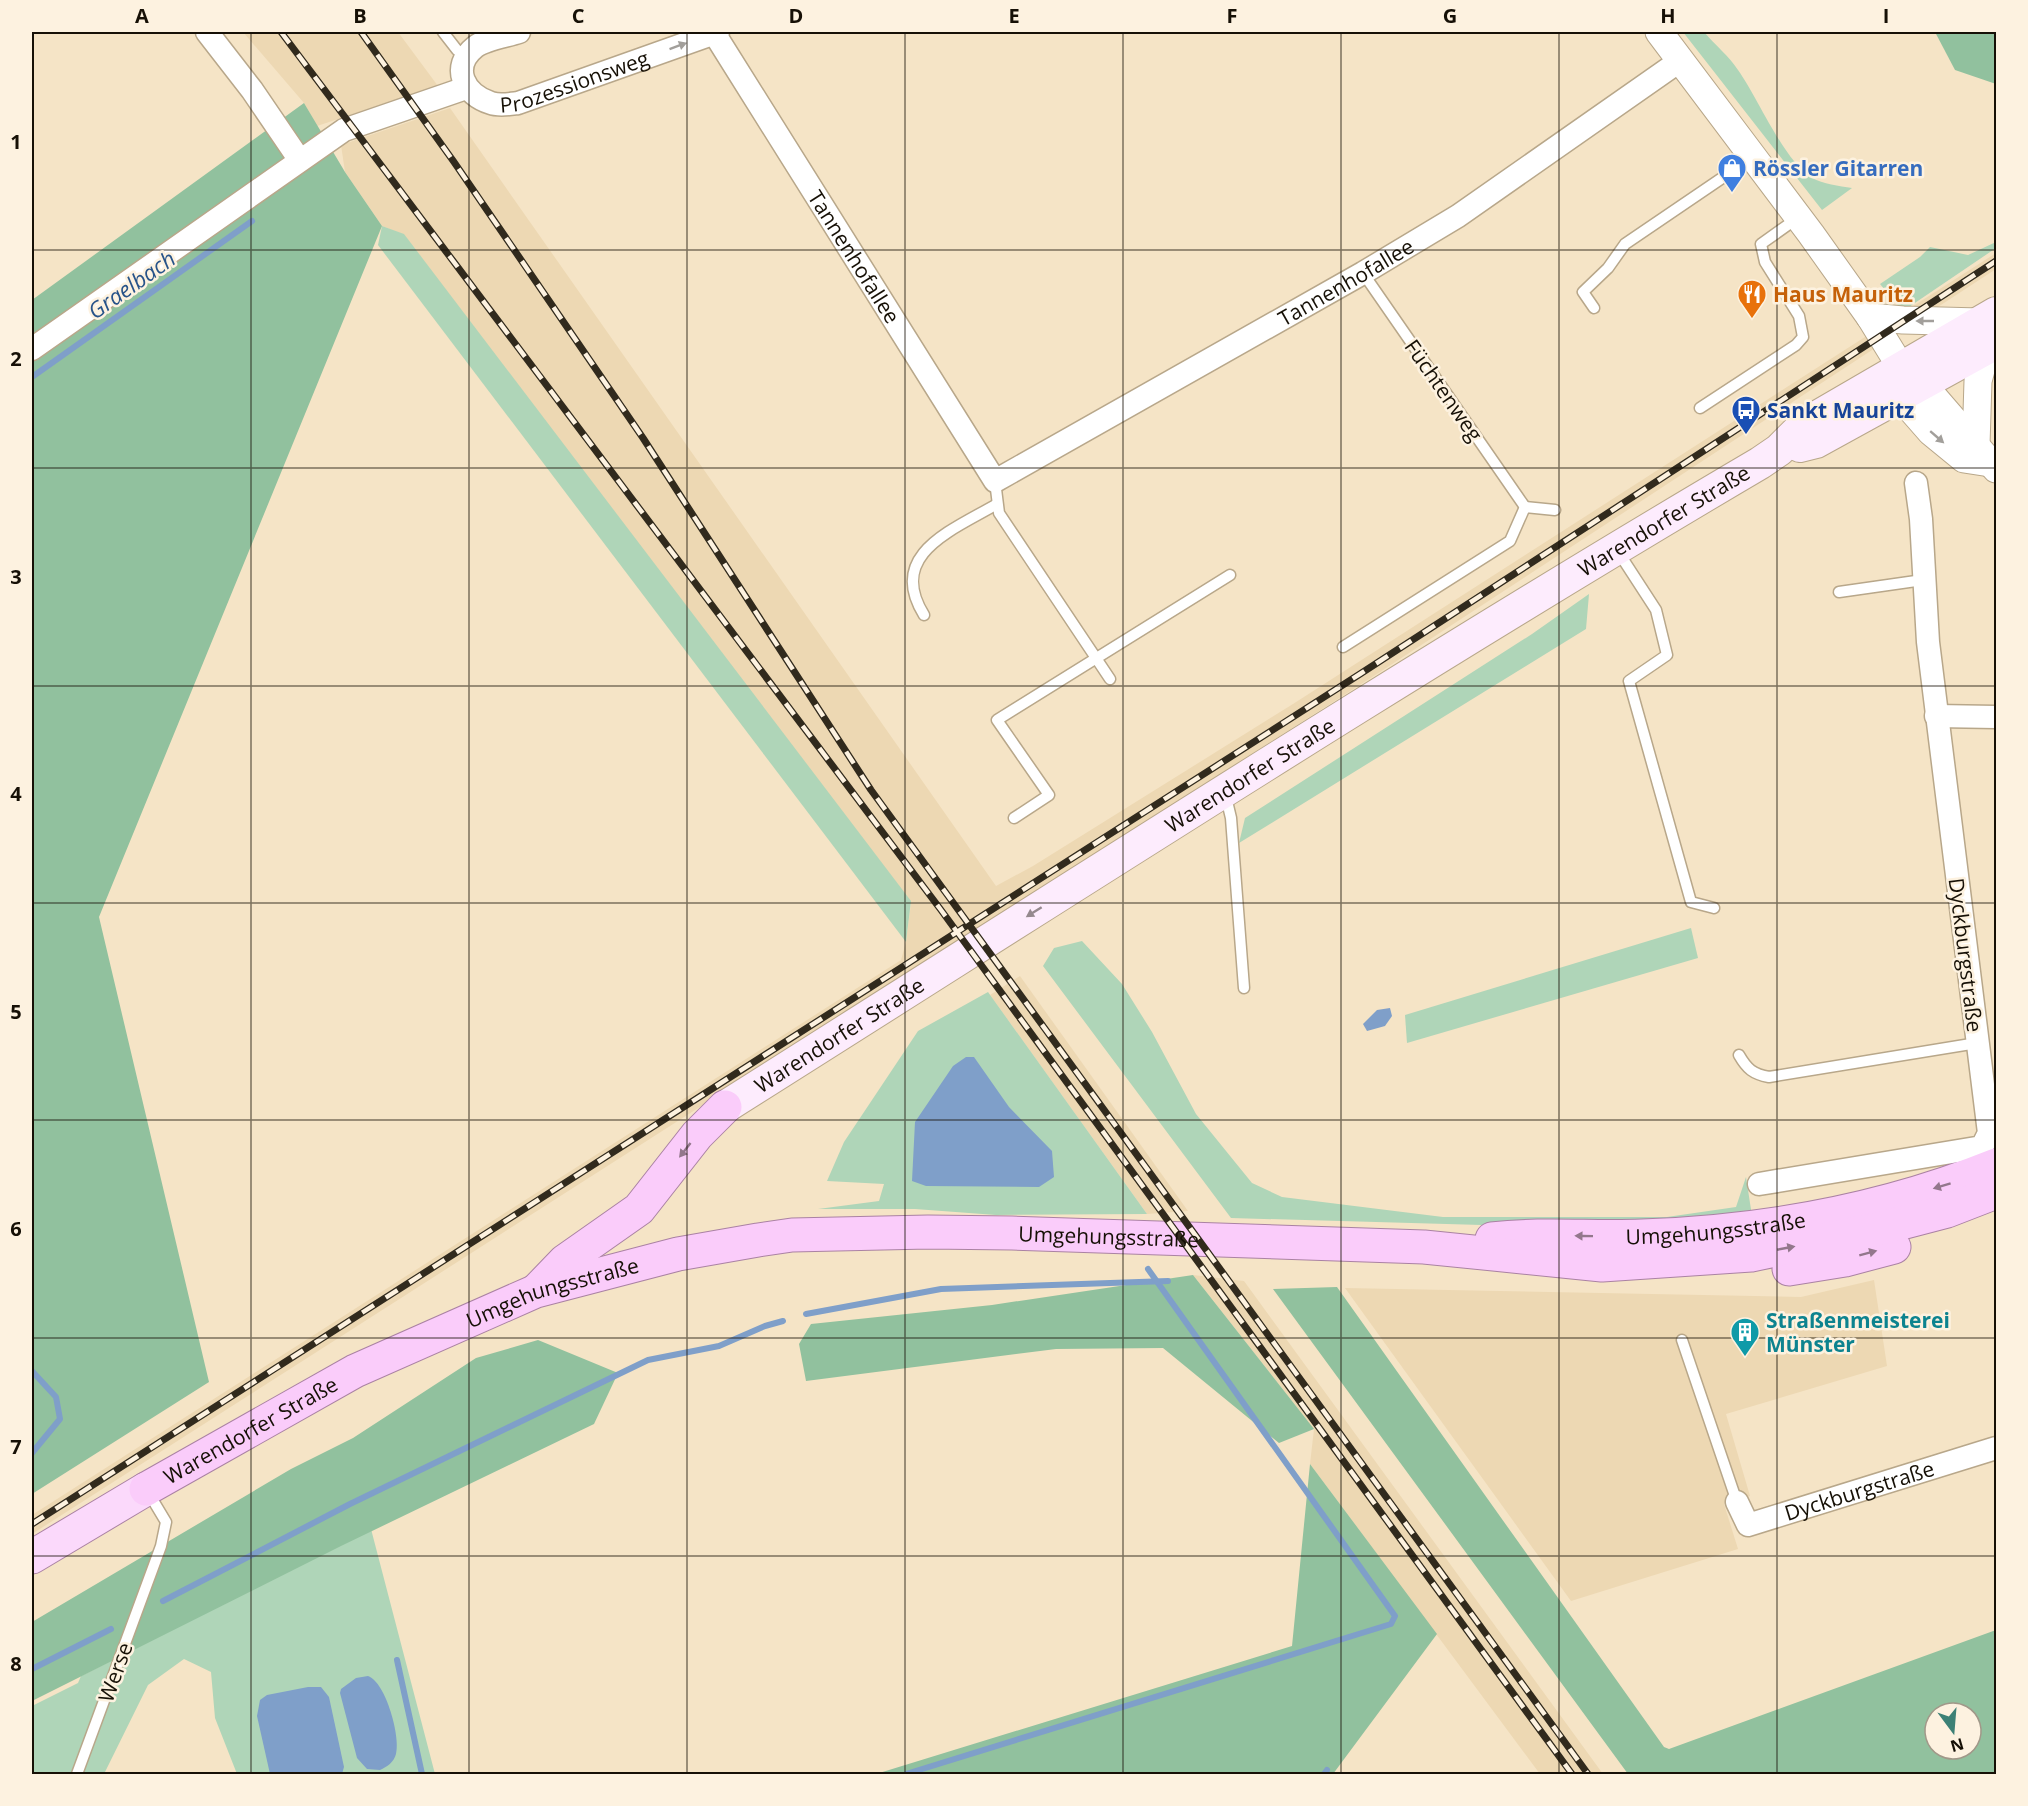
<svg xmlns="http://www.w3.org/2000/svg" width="2028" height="1806" font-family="'Open Sans',sans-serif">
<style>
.built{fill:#edd8b3}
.green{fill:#afd5b8}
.forest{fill:#91c19e;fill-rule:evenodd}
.water{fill:#7f9fc9}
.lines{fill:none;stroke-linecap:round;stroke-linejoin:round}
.stream{stroke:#7f9fc9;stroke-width:6}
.service-casing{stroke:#b8a78a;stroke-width:13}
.minor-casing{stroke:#b8a78a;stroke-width:25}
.tertiary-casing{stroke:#b8a78a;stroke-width:29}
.secondary-casing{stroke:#b8a78a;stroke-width:34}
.primary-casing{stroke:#aa82a3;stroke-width:35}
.trunk-casing{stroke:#aa82a3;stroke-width:35}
.service{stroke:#fff;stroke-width:10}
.minor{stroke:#fff;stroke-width:22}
.tertiary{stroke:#fff;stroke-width:27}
.secondary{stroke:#fdecfd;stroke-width:32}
.primary{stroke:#fbd9fb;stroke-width:33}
.trunk{stroke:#faccfa;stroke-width:33}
.rail-casing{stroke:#312a1d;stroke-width:7}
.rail{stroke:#fdf2e0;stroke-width:4.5;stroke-dasharray:14;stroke-linecap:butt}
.oneway{fill:#a29f9b}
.oneway2{fill:#95898e}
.oneway3{fill:#93778c}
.grid{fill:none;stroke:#161006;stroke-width:1.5;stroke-opacity:0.55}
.labels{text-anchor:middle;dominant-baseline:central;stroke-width:5;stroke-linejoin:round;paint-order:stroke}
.street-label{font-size:21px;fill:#161006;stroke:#fdf2e0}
.shop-label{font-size:21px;font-weight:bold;fill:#366cbe;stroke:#fdf2e0;text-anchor:start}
.food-label{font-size:21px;font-weight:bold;fill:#c56008;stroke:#fdf2e0;text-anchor:start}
.transit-label{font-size:21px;font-weight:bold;fill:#164399;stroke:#fdf2e0;text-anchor:start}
.culture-label{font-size:21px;font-weight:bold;fill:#0d838f;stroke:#fdf2e0;text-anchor:start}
.water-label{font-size:22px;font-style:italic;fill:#275389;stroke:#fdf2e0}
.neatline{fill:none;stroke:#161006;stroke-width:2}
.grid-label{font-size:20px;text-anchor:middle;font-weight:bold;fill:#161006}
</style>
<rect width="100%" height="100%" fill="#f5e4c6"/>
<!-- built -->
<g class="built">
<polygon points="243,32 398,32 438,86 317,126 304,103"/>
<polygon points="450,108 996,886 1033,866 1293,704 1996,253 1996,269 1380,672 32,1534 32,1515 901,960 906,942 911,903 404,235 382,226 345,172 341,145"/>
<polygon points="1020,976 1188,1211 1147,1214 990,995"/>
<polygon points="1193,1275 1244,1281 1603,1774 1540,1774 1310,1464 1314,1429"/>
<polygon points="1874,1280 1887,1366 1726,1414 1750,1496 1724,1504 1738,1549 1571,1601 1345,1288 1801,1297"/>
</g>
<!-- green -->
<g class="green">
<path d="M 1683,32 L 1704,32 C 1715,45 1729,56 1738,70 C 1758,98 1784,161 1812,178 C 1823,184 1839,186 1852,188 L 1822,210 Z"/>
<polygon points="382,226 404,234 911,901 906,942 378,245"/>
<polygon points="1996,242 1996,248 1903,311 1880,284 1920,257 1930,247 1968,255"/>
<polygon points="1589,594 1586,629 1239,843 1245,818 1532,634"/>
<polygon points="1691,928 1698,958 1407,1043 1405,1015"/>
<polygon points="1082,941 1122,984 1152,1032 1196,1114 1252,1183 1282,1197 1443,1217 1667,1217 1736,1207 1746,1177 1752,1216 1666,1230 1231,1218 1043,966 1054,948"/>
<polygon points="988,992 1147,1214 996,1215 915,1209 818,1209 879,1201 884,1184 827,1181 844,1142 918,1031"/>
<polygon points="371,1529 435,1774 237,1774 215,1718 211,1672 184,1659 148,1685 104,1774 32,1774 32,1706 78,1683 81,1676"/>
</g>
<!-- forest -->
<g class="forest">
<polygon points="1935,32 1996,32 1996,84 1955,70"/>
<polygon points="304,103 345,172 382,226 99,917 209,1382 32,1494 32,300"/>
<polygon points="1193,1275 1314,1429 1279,1443 1163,1348 1056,1349 806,1381 799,1344 811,1324 992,1305"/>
<path d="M 1337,1287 L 1664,1747 L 1669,1749 L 1996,1630 L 1996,1774 L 1628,1774 L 1273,1289 ZM 1935,1713 L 1971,1713 L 1971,1749 L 1935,1749 Z"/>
<polygon points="538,1340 618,1373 594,1424 341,1546 32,1701 32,1622 291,1469 353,1438 476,1358"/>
<polygon points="1310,1464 1437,1634 1333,1774 876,1774 1292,1646"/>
</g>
<!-- water -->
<g class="water">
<polygon points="1390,1008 1392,1016 1385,1026 1367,1031 1363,1024 1377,1010"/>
<polygon points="966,1057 974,1057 1009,1107 1052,1151 1054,1177 1039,1187 926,1186 912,1181 915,1122 953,1066"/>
<path d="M 368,1676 C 386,1682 401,1738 396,1754 C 394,1762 387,1767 380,1770 L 367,1769 L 357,1758 L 340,1693 L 341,1689 L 356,1678 Z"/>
<polygon points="308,1687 321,1687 329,1697 344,1767 342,1774 270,1774 257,1716 260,1700 267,1695"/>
</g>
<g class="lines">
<!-- stream -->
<g class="stream">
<polyline points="32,377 252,221"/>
<polyline points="806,1314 941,1289 1168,1281"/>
<polyline points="32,1371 56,1397 60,1419 32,1453"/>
<polyline points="163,1601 350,1504 648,1360 719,1346 765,1326 783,1321"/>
<polyline points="397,1660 422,1774"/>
<polyline points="32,1669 111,1629"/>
<polyline points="906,1774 1391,1624 1395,1616 1148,1269"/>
<polyline points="1324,1774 1327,1770"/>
</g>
<!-- service casing -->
<g class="service-casing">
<g id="service">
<polyline points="443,32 457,50 467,56"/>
<polyline points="1363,273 1525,507"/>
<polyline points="1594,308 1583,292 1608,268 1625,244 1753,157"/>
<polyline points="1700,408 1796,345 1803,337 1799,316 1765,262 1761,244 1799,217"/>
<polyline points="995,481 999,513 1110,679"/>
<polyline points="1617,550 1656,610 1667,655 1629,681 1691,902 1714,908"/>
<polyline points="1839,592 1923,580"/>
<path d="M 924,615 C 886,554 953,530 997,504"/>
<polyline points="1343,647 1510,541 1525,507 1555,510"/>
<polyline points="1225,793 1231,818 1244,988"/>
<polyline points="1014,818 1049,795 997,720 1230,575"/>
<path d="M 1739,1055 C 1747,1069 1753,1074 1769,1077 L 1977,1043"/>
<polyline points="1682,1340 1737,1502"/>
<polyline points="77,1774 161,1546 166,1522 148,1492"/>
</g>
</g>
<!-- minor casing -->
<g class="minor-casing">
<g id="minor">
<polyline points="207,32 252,90 299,159"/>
<path id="s1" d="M 519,32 C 507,36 485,39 475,47 C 450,67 464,95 491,103 C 499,106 510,104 518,103 L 718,32"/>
<path id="s2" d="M 714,33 L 995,481 L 1363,273 L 1458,216 L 1681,60"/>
<polyline points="32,349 344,130 466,88"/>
<polyline points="1936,716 1996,717"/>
<polyline points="1759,1184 1982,1147 1989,1133 1928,642 1921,519 1916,483"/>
<path id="s3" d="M 1737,1502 L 1748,1525 L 1996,1448"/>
</g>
</g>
<!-- tertiary casing -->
<g class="tertiary-casing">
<g id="tertiary">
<polyline points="1659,32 1811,234 1870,317 1902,369 1932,395 1996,469"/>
<polyline points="1870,317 1903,320 1980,322"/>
<polyline points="1903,373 1905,394 1910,408 1931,432 1964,459 1990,463"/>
<polyline points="1976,445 1978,381 1987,348"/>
</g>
</g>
<!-- secondary casing -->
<g class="secondary-casing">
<g id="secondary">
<polyline points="1800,446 1816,442 1987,348 1996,328"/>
<path id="s4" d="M 725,1107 C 1069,890 1410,669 1760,463 L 1779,450 L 1805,424 L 1996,313"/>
</g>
</g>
<!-- primary casing -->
<g class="primary-casing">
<polyline id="primary" points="32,1557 146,1489"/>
</g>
<!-- trunk casing -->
<g class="trunk-casing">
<g id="trunk">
<path id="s5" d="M 1492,1239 C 1542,1233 1591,1238 1642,1236 C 1763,1232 1884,1210 1996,1165"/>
<polyline points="1789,1269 1845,1260 1894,1247"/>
<polyline points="537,1290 565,1261 639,1209 697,1135 725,1107"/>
<path id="s6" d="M 146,1489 L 355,1371 L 536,1291 L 678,1254 L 758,1240 L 792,1235 L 928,1232 L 1012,1233 L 1424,1247 L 1602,1265 L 1751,1255 L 1882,1228 L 1947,1211 L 1996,1192"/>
</g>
</g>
<!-- service -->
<use href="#service" class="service"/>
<!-- minor -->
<use href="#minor" class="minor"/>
<!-- tertiary -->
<use href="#tertiary" class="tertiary"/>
<!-- secondary -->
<use href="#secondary" class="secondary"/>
<!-- primary -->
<use href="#primary" class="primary"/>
<!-- trunk -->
<use href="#trunk" class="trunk"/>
<!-- rail casing -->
<g class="rail-casing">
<g id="rail">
<polyline points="281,32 941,910 1572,1774"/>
<polyline points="361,32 454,162 643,438 871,790 1588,1774"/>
<polyline points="32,1524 1360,674 1996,261"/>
</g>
</g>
<!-- rail -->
<use href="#rail" class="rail"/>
</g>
<!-- one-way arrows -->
<defs><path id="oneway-solid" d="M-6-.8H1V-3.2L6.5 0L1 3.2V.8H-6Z" transform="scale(1.5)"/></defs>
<g class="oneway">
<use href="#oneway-solid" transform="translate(678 46) rotate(-20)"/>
<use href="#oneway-solid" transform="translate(1925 321) rotate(-180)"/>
<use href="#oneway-solid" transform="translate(1937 437) rotate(41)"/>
</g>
<use class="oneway2" href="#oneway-solid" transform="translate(1034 912) rotate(148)"/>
<g class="oneway3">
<use href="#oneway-solid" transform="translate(685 1150) rotate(128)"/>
<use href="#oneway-solid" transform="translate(1942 1186) rotate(163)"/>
<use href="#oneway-solid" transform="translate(1584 1236) rotate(-179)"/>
<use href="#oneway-solid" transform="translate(1786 1248) rotate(-11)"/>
<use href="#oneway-solid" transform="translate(1868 1253) rotate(-15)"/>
</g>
<!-- grid -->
<path class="grid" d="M 251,32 L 251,1774M 469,32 L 469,1774M 687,32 L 687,1774M 905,32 L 905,1774M 1123,32 L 1123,1774M 1341,32 L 1341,1774M 1559,32 L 1559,1774M 1777,32 L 1777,1774M 32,250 L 1996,250M 32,468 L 1996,468M 32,686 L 1996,686M 32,903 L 1996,903M 32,1120 L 1996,1120M 32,1338 L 1996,1338M 32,1556 L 1996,1556"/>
<!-- icons -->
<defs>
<g id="shop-pin" transform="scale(1.5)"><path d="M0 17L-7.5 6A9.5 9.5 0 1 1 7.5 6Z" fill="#3f7fe0" stroke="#fdf2e0"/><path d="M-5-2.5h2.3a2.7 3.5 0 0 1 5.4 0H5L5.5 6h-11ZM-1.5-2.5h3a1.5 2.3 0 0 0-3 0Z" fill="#fff"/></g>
<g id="restaurant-pin" transform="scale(1.5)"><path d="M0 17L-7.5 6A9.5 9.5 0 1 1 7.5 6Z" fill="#e8710a" stroke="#fdf2e0"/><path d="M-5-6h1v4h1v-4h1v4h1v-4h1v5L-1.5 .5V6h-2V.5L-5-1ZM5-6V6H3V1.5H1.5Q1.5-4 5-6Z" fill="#fff"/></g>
<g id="bus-pin" transform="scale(1.5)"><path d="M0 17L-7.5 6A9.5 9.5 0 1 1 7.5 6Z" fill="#1a4fb4" stroke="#fdf2e0"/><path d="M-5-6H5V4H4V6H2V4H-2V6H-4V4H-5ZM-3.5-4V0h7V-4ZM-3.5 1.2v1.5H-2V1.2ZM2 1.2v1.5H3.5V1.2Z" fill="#fff"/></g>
<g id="building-pin" transform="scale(1.5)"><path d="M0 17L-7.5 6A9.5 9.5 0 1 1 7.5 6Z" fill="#0f9aa8" stroke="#fdf2e0"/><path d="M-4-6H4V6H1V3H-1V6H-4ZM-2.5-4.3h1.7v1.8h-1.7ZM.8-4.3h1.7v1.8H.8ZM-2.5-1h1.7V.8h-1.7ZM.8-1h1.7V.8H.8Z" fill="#fff"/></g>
</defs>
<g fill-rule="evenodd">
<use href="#shop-pin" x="1732" y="168"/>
<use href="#restaurant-pin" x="1752" y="294"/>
<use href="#bus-pin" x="1746" y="410"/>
<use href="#building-pin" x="1745" y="1332"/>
</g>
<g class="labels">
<!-- street labels -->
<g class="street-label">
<text stroke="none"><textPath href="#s1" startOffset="208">Prozessionsweg</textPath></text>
<text stroke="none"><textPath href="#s2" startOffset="264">Tannenhofallee</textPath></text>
<text stroke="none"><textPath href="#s2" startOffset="932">Tannenhofallee</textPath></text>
<text transform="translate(1444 390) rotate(55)">Füchtenweg</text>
<text stroke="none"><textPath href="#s4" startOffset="1107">Warendorfer Straße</textPath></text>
<text stroke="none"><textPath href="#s4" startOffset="621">Warendorfer Straße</textPath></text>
<text transform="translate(1966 955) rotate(83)">Dyckburgstraße</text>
<text stroke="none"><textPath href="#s4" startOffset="135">Warendorfer Straße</textPath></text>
<text stroke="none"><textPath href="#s5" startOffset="224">Umgehungsstraße</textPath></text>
<text stroke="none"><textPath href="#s6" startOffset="1017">Umgehungsstraße</textPath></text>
<text stroke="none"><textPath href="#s6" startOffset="453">Umgehungsstraße</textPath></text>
<text stroke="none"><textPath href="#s6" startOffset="120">Warendorfer Straße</textPath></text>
<text stroke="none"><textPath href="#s3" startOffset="142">Dyckburgstraße</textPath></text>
<text transform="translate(115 1672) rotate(-70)">Werse</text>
</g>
<!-- shop labels -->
<g class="shop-label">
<text x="1753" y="168">Rössler Gitarren</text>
</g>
<!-- food labels -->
<g class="food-label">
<text x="1773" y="294">Haus Mauritz</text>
</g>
<!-- transit labels -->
<g class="transit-label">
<text x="1767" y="410">Sankt Mauritz</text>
</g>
<!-- culture labels -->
<g class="culture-label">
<text x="1766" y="1320">Straßenmeisterei<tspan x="1766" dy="24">Münster</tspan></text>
</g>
<!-- water labels -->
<g class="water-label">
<text transform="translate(131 284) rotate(-35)">Graelbach</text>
</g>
</g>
<!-- border -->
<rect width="2028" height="1806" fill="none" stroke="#fdf2e0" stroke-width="66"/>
<!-- north arrow -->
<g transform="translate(1953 1731) rotate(164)"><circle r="28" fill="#fdf2e0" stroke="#a19889" stroke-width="1.5"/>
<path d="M0-4.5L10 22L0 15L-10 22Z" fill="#3d8176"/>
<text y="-9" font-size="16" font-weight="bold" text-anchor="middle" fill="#161006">N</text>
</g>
<rect x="33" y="33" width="1962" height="1740" class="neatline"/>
<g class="grid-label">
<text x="142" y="23">A</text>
<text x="360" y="23">B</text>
<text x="578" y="23">C</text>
<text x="796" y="23">D</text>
<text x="1014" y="23">E</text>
<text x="1232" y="23">F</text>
<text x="1450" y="23">G</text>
<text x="1668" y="23">H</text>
<text x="1886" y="23">I</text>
<text x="16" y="149">1</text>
<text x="16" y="366">2</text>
<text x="16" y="584">3</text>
<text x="16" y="801">4</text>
<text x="16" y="1019">5</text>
<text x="16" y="1236">6</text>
<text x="16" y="1454">7</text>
<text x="16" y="1671">8</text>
</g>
</svg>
